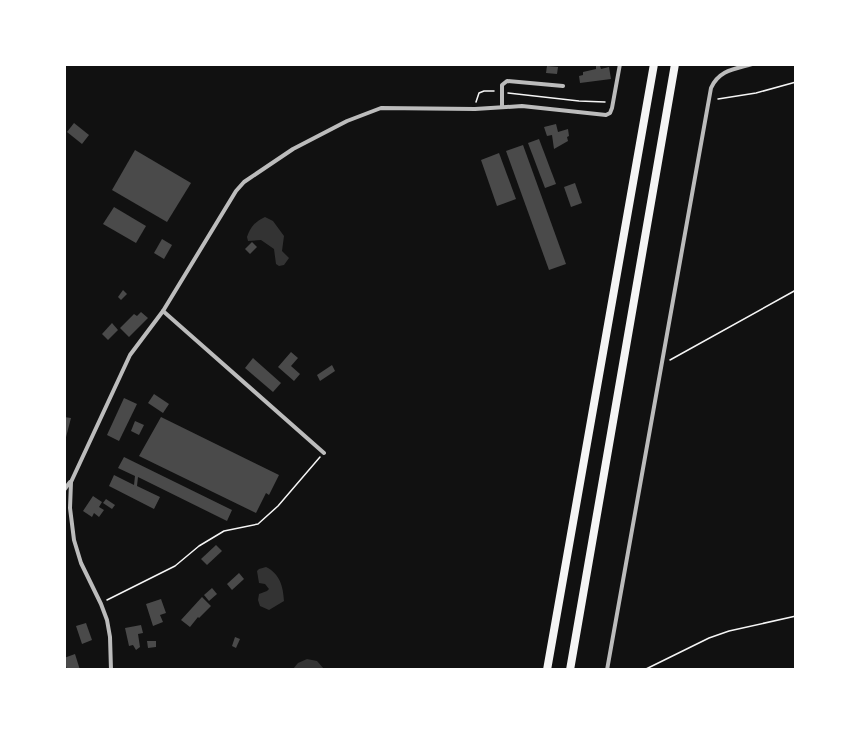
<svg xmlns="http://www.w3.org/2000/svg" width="860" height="734" font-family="Barlow,sans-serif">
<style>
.water{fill:#333}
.building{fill:#4a4a4a}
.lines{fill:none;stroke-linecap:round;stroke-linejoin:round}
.path{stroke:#f5f5f5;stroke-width:1.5}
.minor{stroke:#bcbcbc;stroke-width:4}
.motorway{stroke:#f5f5f5;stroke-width:8}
</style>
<rect width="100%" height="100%" fill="#111"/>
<!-- water -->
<g class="water">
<path d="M 265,217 L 273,221 L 284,236 L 282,251 L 289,258 L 284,265 L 279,266 L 276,264 L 274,249 L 261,240 L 248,241 L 247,237 C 251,226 255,222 265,217 Z"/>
<path d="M 266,567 C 280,574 283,586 284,601 L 269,610 L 260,606 L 258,600 L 259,594 L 267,591 L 269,589 L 265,584 L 259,583 L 257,571 L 259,569 Z"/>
<polygon points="307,659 317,661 324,669 293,669 298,663"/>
</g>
<!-- building -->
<g class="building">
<polygon points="547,66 558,67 557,74 546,73"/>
<polygon points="596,66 600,66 601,69 609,67 611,79 580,83 579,76 583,75 583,72 596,69"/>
<polygon points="74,123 89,135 82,144 67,132"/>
<polygon points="556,124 558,132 568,129 569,136 567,137 568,141 554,149 552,135 547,136 544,127"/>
<polygon points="539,139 556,184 545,188 528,143"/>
<polygon points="523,145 566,264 549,270 506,151"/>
<polygon points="135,150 191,183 167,222 112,190"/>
<polygon points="499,153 516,199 497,206 481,160"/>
<polygon points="575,183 582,203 571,207 564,187"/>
<polygon points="114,207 146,226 136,243 103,224"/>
<polygon points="162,239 172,245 164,259 154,253"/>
<polygon points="252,242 257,247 250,254 245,249"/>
<polygon points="123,290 127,294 121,300 118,297"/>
<polygon points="141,312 148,318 129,337 120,328 134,314 137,316"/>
<polygon points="112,323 118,330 108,340 102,334"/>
<polygon points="291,352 298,358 291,366 300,374 294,381 278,367"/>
<polygon points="253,358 281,383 273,392 245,368"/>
<polygon points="332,365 335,371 320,381 317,375"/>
<polygon points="154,394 169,404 163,413 148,403"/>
<polygon points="124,398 137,404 119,441 107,435"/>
<polygon points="64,417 71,418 65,441 64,441"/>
<polygon points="161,417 279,475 269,495 266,493 256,513 139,456"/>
<polygon points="135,421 144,425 139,435 131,431"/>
<polygon points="124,457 232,510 227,521 138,477 137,486 160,497 154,509 109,486 114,475 134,485 135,476 118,468"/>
<polygon points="93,496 102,502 99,507 104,510 99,517 94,513 92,517 83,511"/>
<polygon points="106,499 115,505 112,509 103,503"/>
<polygon points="216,545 222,551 207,565 201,559"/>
<polygon points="239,573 244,579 232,590 227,584"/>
<polygon points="212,588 217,594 209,601 204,595"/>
<polygon points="202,597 211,606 199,618 198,617 190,627 181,620"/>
<polygon points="161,599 166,613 160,615 163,622 153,626 146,604"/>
<polygon points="86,623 92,640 82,644 76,626"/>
<polygon points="141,625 143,633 138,634 140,647 136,650 133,645 129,646 125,628"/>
<polygon points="235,637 240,639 236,648 232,646"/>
<polygon points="147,641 156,641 156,647 148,648"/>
<polygon points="75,654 80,670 67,670 64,658"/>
</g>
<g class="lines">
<!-- path -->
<g class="path">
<polyline points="508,93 579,101 605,102"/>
<polyline points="718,99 756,93 796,82"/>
<polyline points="476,102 479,93 484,91 494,91"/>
<polyline points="670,360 796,290"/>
<polyline points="107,600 175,566 199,546 224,531 258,524 278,506 320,457"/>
<polyline points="644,670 709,638 729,631 796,616"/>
</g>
<!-- minor -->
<g class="minor">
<polyline points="502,107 502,85 507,81 563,86"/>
<polyline points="163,311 324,453"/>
<polyline points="64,490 70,482"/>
<polyline points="111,670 110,637 107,620 101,604 81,563 74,540 70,508 71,482 130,355 163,311 236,191 244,182 293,149 347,121 381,108 475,109 522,106 606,115 610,113 612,108 620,64"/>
<path d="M 607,670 L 711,88 C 719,70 735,69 752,64"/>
</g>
<!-- motorway -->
<g class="motorway">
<polyline points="547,670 654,64"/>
<polyline points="570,670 675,64"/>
</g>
</g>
<!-- border -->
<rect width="860" height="734" fill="none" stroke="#ffffff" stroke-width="132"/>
</svg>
